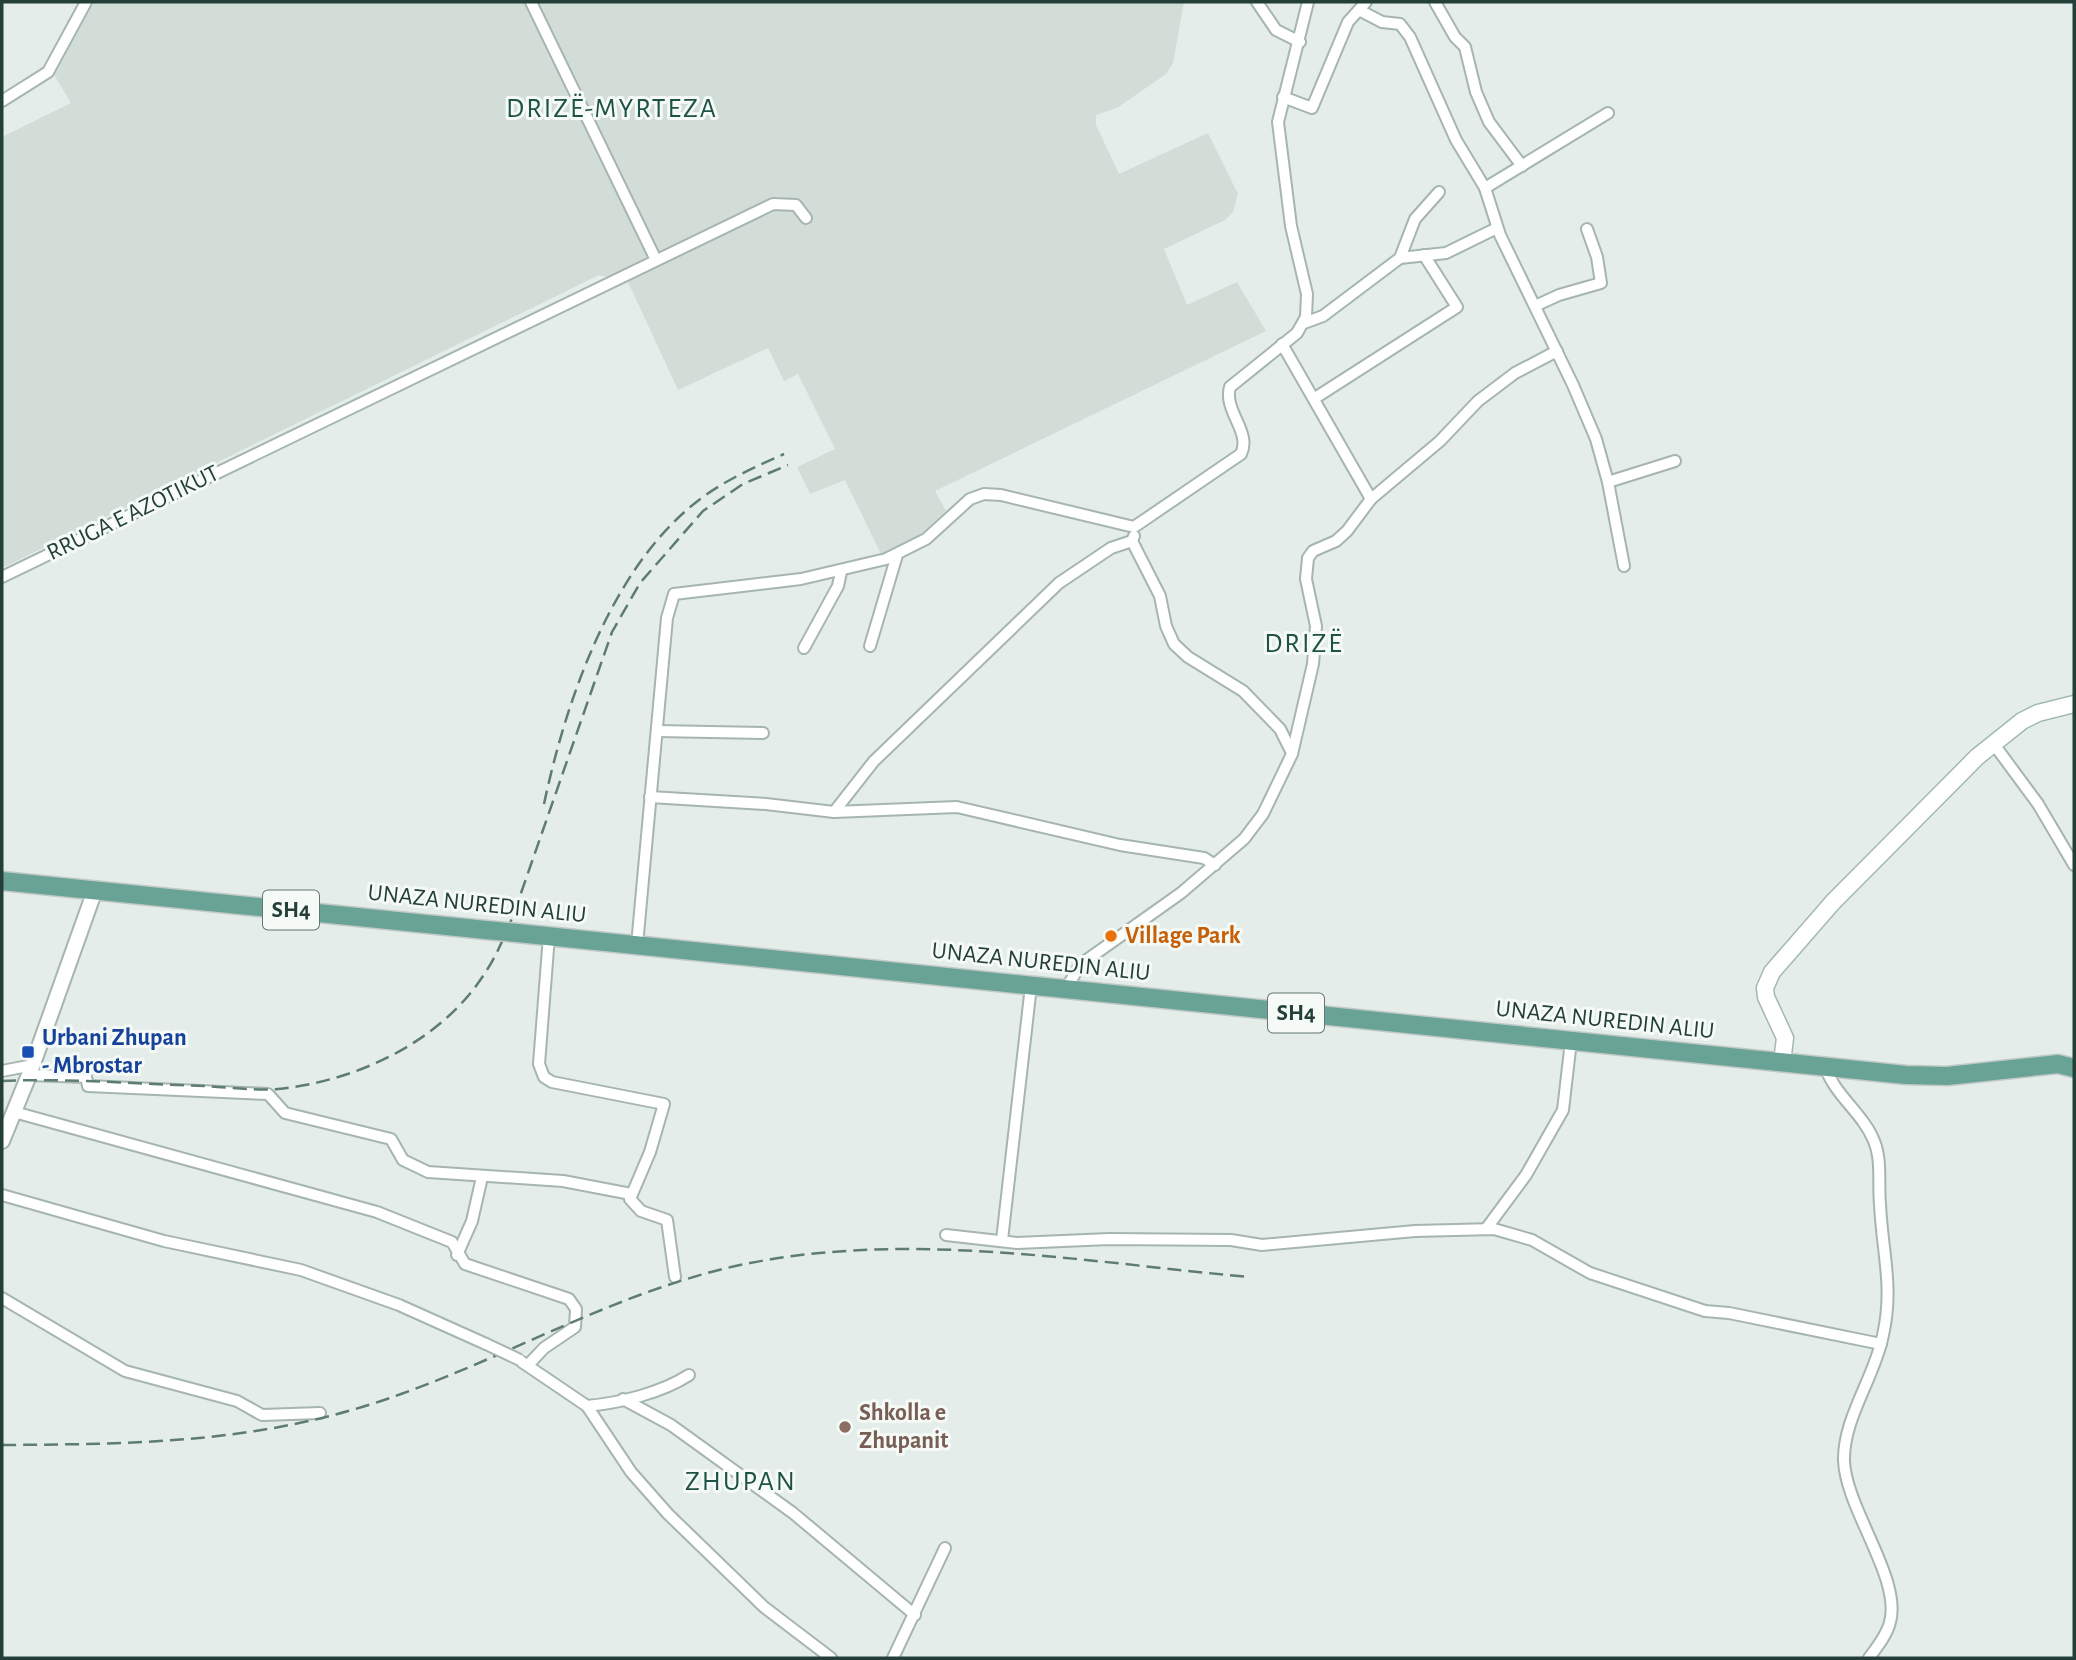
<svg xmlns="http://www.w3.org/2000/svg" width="2076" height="1660" font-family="'Alegreya Sans',sans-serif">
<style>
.built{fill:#d2ddd8}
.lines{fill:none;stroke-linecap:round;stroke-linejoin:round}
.minor-casing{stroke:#a6b5b0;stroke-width:14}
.tertiary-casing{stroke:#a6b5b0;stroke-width:18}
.secondary-casing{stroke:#a2b9b2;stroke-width:19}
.primary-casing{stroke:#c1c9c7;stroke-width:21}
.minor{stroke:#fff;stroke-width:10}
.tertiary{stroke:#fff;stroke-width:14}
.secondary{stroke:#fff;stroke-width:16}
.primary{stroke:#68a396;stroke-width:18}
.rail{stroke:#5e7b74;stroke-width:2.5;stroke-dasharray:14 7;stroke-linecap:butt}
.minor-bridge-casing{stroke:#a6b5b0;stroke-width:14;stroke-linecap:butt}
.primary-bridge-casing{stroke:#c1c9c7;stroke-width:21;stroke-linecap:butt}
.minor-bridge{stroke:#fff;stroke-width:10}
.primary-bridge{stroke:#68a396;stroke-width:18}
.food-dot{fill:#e8710a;stroke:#f5faf7;stroke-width:2.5}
.transit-dot{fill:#1a4fb4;stroke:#f5faf7;stroke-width:2.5}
.education-dot{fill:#8d6e63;stroke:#f5faf7;stroke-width:2.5}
.labels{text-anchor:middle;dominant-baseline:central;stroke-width:6;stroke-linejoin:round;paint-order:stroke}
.shield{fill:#f5faf7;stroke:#627771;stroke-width:2}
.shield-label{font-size:23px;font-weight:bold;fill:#233f38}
.street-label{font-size:24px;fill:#233f38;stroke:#f5faf7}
.food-label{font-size:24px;font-weight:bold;fill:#c56008;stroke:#f5faf7;text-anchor:start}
.transit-label{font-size:24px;font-weight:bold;fill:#164399;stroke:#f5faf7;text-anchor:start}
.education-label{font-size:24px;font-weight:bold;fill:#785e54;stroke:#f5faf7;text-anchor:start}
.quarter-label{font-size:28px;letter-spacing:2px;fill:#1e5247;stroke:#f5faf7}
</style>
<rect width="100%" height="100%" fill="#e4ede9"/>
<!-- built -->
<polygon class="built" points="94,2 1184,2 1173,63 1166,74 1117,108 1096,115 1096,125 1119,174 1208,133 1238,194 1233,212 1225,220 1164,249 1187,305 1237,282 1266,331 935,491 946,511 915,539 881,554 845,480 810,494 797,467 835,449 798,374 784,381 768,348 678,390 628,282 599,275 2,568 2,137 71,103 53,73"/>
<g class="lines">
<!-- minor casing -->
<g class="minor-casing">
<g id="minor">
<polyline points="531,2 656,260"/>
<polyline points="1257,2 1276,30 1300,42"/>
<polyline points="1435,2 1455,37 1465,47 1476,92 1489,122 1522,166"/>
<polyline points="1359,10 1382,22 1400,24 1410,37 1456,140 1485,188 1500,235 1573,385 1596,439 1608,482 1675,461"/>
<polyline points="1283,97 1312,108 1348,22 1366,2"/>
<polyline points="2,101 48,72 86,2"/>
<polyline points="1485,188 1608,113"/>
<polyline points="1400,258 1415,219 1439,192"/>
<polyline points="1535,306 1559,295 1601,283 1597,257 1587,229"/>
<polyline points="1304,323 1323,316 1400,258 1446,253 1497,228"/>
<polyline points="1282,344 1371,499"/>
<polyline points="1315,398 1457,307 1424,255"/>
<polyline points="1608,482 1624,566"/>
<polyline points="1134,536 1132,541 1160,596 1166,626 1174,644 1188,657 1243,691 1280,729 1292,753"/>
<polyline points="2,577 773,204 796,205 806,218"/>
<polyline points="870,646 897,555"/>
<polyline points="804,648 838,586 841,572"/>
<polyline points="657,731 763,733"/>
<polyline points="1993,743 2038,804 2074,865"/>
<polyline points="650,797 766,804 834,812 957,807 1120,845 1204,858 1215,865"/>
<polyline points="834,812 874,761 1059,583 1111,548 1132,541"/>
<polyline points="549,936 539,1064 544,1077 552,1082 664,1104 650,1152 630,1199 641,1211 667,1220 675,1277"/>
<path d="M 637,945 L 667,618 L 674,594 L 801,579 L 886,559 L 926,539 L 970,499 L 984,494 L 1001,495 L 1134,527 L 1241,454 C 1252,432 1223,411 1230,387 L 1297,333 L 1306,317 L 1307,294 L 1291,226 L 1278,122 L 1308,2"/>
<polyline points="1065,990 1081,964 1181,893 1244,839 1263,814 1292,754 1313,664 1316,626 1306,579 1308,558 1313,551 1336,541 1347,531 1371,499 1440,441 1478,401 1515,373 1557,351"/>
<path d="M 1825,1066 C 1834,1095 1863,1113 1874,1141 C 1882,1160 1878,1184 1880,1204 C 1882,1251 1894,1287 1883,1335 C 1875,1377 1843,1418 1844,1461 C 1846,1509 1902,1579 1890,1622 C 1887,1635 1877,1647 1869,1658"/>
<polyline points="2,1071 33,1065"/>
<polyline points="29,1075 86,1077 88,1086 268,1094 285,1113 391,1139 403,1160 428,1172 563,1181 631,1194"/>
<polyline points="14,1112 377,1212 452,1242 465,1264 569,1299 576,1309 575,1327 544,1348 528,1365"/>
<polyline points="2,1195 164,1241 301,1270 399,1305 486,1344"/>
<polyline points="1486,1229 1526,1175 1563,1110 1571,1041"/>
<polyline points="946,1235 1017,1243 1109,1239 1231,1240 1262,1245 1415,1231 1494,1229 1532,1240 1590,1273 1705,1311 1729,1313 1881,1344"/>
<polyline points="1002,1240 1031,986"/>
<polyline points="457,1255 472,1221 482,1177"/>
<polyline points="2,1298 125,1371 237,1401 262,1415 320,1413"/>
<polyline points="522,1362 587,1406 631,1472 668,1514 764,1607 831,1658"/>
<polyline points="623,1399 671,1425 793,1513 915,1615"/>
<path d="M 587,1406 C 620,1403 661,1393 689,1375"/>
<polyline points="893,1658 945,1548"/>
</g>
</g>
<!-- tertiary casing -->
<g class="tertiary-casing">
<polyline id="tertiary" points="2,1141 29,1075 95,890"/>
</g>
<!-- secondary casing -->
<g class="secondary-casing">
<polyline id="secondary" points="1782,1063 1785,1038 1766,997 1765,988 1772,972 1833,902 1977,757 2022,721 2038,713 2074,704"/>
</g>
<!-- primary casing -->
<g class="primary-casing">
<g id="primary">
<polyline points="2,881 486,930"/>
<polyline points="517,933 1906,1075 1947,1076 2058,1064 2074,1068"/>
</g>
</g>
<!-- minor -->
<use href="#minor" class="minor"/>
<!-- tertiary -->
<use href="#tertiary" class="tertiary"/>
<!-- secondary -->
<use href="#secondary" class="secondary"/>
<!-- primary -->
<use href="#primary" class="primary"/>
<!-- rail -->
<g class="rail">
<path d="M 544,804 C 566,700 612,566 699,500 C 725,480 755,467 784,454"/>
<path d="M 2,1081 C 69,1078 137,1084 204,1086 C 228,1087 254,1091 278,1089 C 357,1081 441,1042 485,973 C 497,955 505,935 513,916 L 612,632 L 640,583 L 703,511 L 743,484 L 788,465"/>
<path d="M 2,1445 C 142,1444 267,1443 401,1394 C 518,1352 627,1287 750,1263 C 914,1231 1084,1262 1249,1277"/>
</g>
<!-- minor-bridge casing -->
<g class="minor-bridge-casing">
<polyline id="minor-bridge" points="486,1344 520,1360"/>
</g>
<!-- primary-bridge casing -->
<g class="primary-bridge-casing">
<polyline id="primary-bridge" points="486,930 517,933"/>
</g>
<!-- minor-bridge -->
<use href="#minor-bridge" class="minor-bridge"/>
<!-- primary-bridge -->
<use href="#primary-bridge" class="primary-bridge"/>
</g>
<!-- markers -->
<circle class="food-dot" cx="1111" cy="936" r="7"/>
<rect class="transit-dot" x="21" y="1045" width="14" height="14" rx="3.5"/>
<circle class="education-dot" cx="845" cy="1427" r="7"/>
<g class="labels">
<!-- shield labels -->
<g class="shield">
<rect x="263" y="890.5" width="56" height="39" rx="5"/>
<rect x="1268" y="993.5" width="56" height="39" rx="5"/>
</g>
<g class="shield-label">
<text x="291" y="910">SH4</text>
<text x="1296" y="1013">SH4</text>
</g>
<!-- street labels -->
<g class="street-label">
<text transform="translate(133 513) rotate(-26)">RRUGA E AZOTIKUT</text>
<text transform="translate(477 904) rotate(6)">UNAZA NUREDIN ALIU</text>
<text transform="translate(1041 962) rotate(6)">UNAZA NUREDIN ALIU</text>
<text transform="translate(1605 1020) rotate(6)">UNAZA NUREDIN ALIU</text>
</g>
<!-- food labels -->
<g class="food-label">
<text x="1125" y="936">Village Park</text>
</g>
<!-- transit labels -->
<g class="transit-label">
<text x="42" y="1038">Urbani Zhupan<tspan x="42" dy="28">- Mbrostar</tspan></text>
</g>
<!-- education labels -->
<g class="education-label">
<text x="859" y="1413">Shkolla e<tspan x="859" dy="28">Zhupanit</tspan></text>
</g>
<!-- quarter labels -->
<g class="quarter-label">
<text x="612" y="109">DRIZË-MYRTEZA</text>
<text x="1304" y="644">DRIZË</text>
<text x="741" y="1482">ZHUPAN</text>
</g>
</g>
<!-- border -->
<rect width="2076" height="1660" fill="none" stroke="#233f38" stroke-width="7"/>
</svg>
